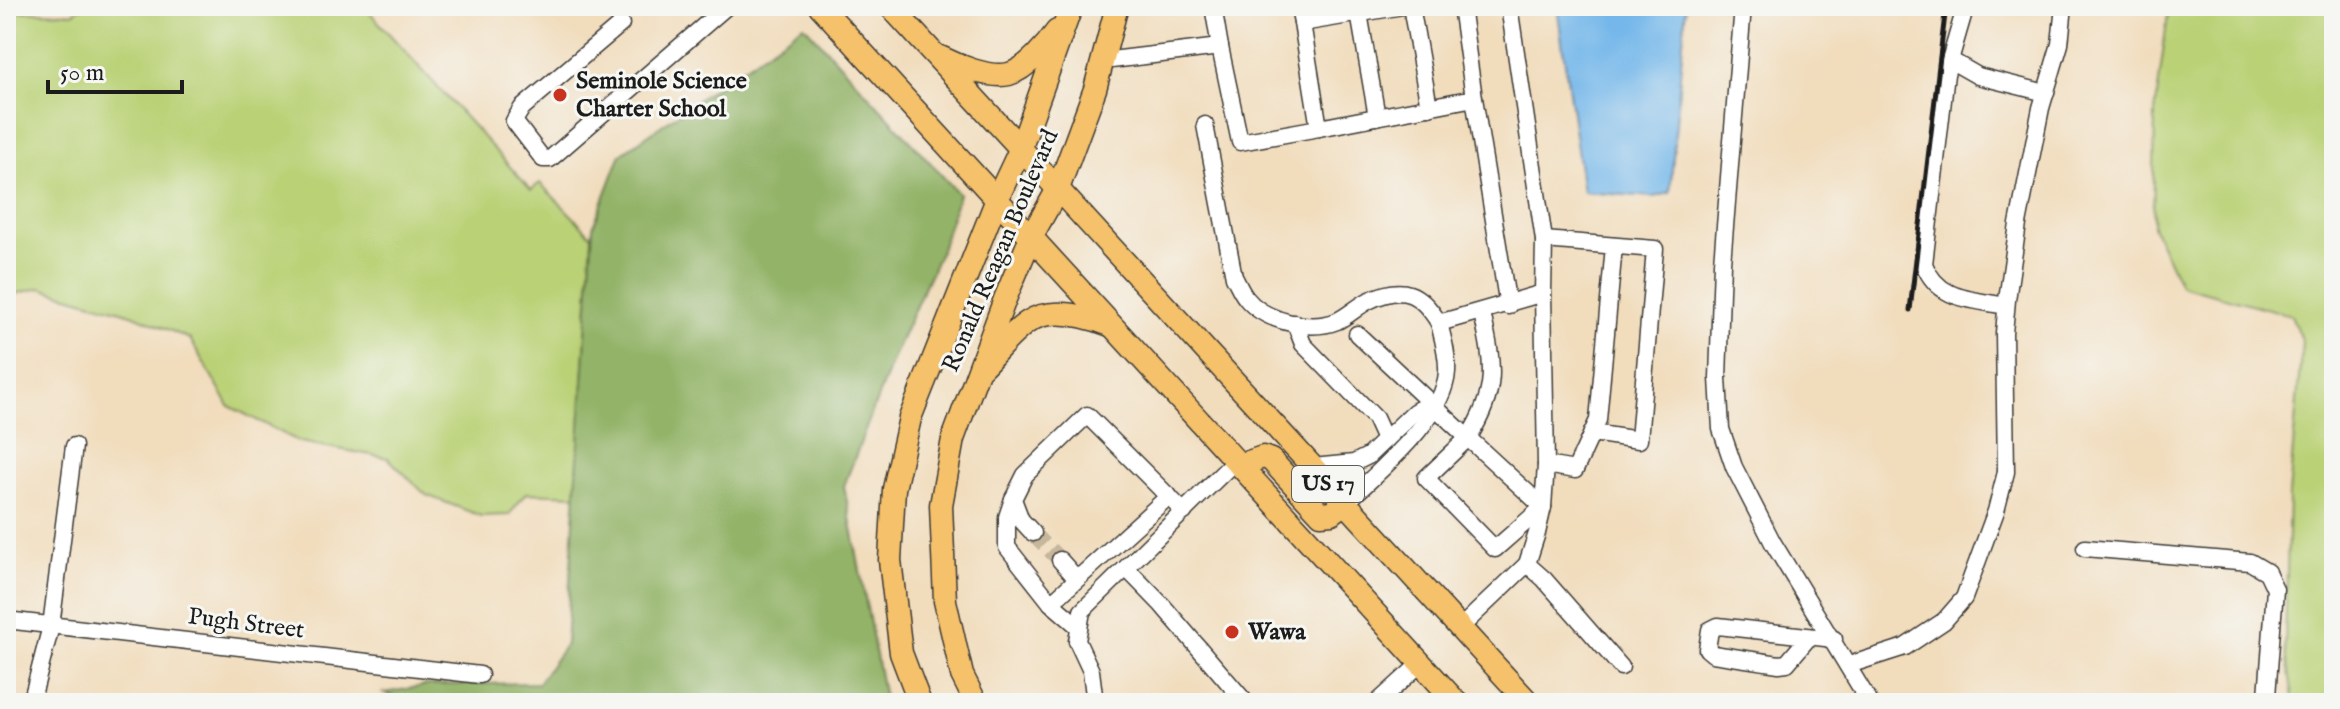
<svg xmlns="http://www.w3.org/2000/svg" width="2340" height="709" font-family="'IM FELL English',serif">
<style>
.green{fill:#bad176;stroke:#6b7649;stroke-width:2}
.forest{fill:#93b367;stroke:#586842;stroke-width:2}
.water{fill:#74b7ea;stroke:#486a83;stroke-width:2}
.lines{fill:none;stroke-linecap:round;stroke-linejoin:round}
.minor-tunnel{stroke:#c6b69b;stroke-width:16;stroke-dasharray:16 8;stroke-linecap:butt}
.minor-casing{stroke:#3c3934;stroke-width:19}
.major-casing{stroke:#3c3934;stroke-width:25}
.minor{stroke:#fff;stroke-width:16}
.major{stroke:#f5c16b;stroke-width:22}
.rail{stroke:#1c1c1c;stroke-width:5}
.poi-dot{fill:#c8321e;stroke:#f6f6f2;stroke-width:3}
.labels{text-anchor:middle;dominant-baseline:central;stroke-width:6;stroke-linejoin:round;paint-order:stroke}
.shield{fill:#f6f6f2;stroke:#5d5d5c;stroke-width:2}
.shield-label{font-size:22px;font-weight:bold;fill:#1c1c1c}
.poi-label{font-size:24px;font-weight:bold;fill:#1c1c1c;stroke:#f6f6f2;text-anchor:start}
.street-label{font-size:24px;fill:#1c1c1c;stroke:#f6f6f2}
</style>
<rect width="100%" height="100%" fill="#f6f6f2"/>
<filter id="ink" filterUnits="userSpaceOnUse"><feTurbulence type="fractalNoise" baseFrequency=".0125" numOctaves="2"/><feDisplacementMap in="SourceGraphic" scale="16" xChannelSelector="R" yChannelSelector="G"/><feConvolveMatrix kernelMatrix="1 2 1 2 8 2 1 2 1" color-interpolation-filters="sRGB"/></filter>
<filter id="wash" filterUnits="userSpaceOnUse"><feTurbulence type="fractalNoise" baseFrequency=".006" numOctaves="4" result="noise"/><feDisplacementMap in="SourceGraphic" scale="32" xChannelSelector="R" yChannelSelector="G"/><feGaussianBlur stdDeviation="1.8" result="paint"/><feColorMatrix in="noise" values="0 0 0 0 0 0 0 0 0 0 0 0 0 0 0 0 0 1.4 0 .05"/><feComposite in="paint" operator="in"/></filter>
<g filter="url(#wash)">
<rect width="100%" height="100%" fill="#f1dcbb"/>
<!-- green -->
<g class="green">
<polygon points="83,6 364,6 531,190 540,183 592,236 576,495 526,493 509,515 481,516 426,495 388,458 300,442 229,406 190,339 132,314 40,288 6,296 6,11 73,13"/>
<polygon points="2169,6 2334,6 2334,703 2294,703 2285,647 2289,495 2302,342 2291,315 2180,285 2153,227 2155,113"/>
</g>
<!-- forest -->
<polygon class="forest" points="804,25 959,194 941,250 894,355 844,486 885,703 661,703 584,694 572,703 412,703 384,693 429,685 538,683 566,644 593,227 621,154"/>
<!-- water -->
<polygon class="water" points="1557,6 1686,6 1670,193 1654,197 1583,192"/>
</g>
<g filter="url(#ink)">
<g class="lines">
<!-- minor-tunnel -->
<polyline class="minor-tunnel" points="1033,533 1060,560"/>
<!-- minor casing -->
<g class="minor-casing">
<g id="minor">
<polyline points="1213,6 1220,47"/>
<polyline points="1299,6 1302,23"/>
<polyline points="1403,6 1302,23 1319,128 1474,98 1508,306"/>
<polyline points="1411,6 1429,107"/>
<polyline points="1461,6 1474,98"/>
<polyline points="1743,6 1722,263 1718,378 1721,429 1734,467 1773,543 1870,703"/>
<path d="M 1969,6 L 1964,12 L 1946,74 L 1924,264 C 1938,301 1972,299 2006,306"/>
<polyline points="1359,13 1377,117"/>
<polyline points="621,24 522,108 514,121 543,159 550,159 727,6"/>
<polyline points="1950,60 1978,76 2046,93"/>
<polyline points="1103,61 1220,47 1240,142 1319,128"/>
<path d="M 1205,125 L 1234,277 C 1238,284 1241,292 1246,298 C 1264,321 1310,332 1337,321 C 1348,316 1357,307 1368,301 C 1403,284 1420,292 1439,323"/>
<polyline points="1544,240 1655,249 1639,440 1592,433"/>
<polyline points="1295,323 1303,344 1375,418 1385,440"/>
<path d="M 1357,334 L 1468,438 L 1426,478 L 1495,549 L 1543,507 L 1468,438 C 1498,391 1494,366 1482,313"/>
<polyline points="1546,465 1575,470 1598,420 1614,246"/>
<polyline points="1313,467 1354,463 1368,456 1414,412 1421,408 1433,408"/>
<polyline points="1013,499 1007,517 1007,547 1051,603 1079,627"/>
<path d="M 1346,503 C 1378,471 1444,419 1447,372 C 1448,356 1443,339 1439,323 L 1543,293 L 1544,240 L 1509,6"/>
<polyline points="1033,533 1021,520 1013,499 1025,475 1087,415 1184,512"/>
<polyline points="2085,548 2250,562 2267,572 2275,589 2267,696 2264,703"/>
<polyline points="1060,560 1076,578"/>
<polyline points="1527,564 1544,579 1621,667"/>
<polyline points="1127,569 1162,605 1246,703"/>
<polyline points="1051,603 1169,496"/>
<polyline points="6,620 480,675"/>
<polyline points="1460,628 1527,564 1537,533 1543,507 1546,465 1543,293"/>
<polyline points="1809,637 1787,663 1779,664 1713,654 1707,649 1710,630 1718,626 1834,639"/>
<polyline points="1849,665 1905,647 1944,621 1964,598 1996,511 2006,472 2004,333 2007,300 2018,224 2041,108 2060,44 2064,6"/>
<polyline points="31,703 51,626 74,446"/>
<polyline points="1095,703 1091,671 1077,641 1082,611 1236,460"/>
<polyline points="1377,703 1421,663"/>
</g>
</g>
<!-- major casing -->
<g class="major-casing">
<g id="major">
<polyline points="820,6 1457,703"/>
<polyline points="890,6 1529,703"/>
<path d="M 940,57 C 956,65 990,79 1009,74 C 1027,69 1047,45 1057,31"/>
<path d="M 982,367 C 996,353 1011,333 1028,322 C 1051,306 1086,316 1110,325"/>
<polyline points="1240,465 1263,457 1271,460 1321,514 1332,513 1346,503"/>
<polyline points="920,703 901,653 890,560 894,489 910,418 997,199 1020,150 1069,13 1069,6"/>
<polyline points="976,703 962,675 945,601 941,505 953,439 1005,299 1031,237 1058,189 1095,89 1117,6"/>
</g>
</g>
<!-- minor -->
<use href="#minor" class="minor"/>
<!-- major -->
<use href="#major" class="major"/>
<!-- rail -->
<polyline class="rail" points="1910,310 1946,6"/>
</g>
</g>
<!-- markers -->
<g class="poi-dot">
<circle cx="560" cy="95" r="8"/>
<circle cx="1232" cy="632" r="8"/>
</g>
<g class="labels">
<!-- shield labels -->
<rect class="shield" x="1292" y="466" width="72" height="36" rx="6"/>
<g class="shield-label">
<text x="1328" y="484">US 17</text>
</g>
<!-- poi labels -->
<g class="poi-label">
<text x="576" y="81">Seminole Science<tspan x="576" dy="28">Charter School</tspan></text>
<text x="1248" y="632">Wawa</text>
</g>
<!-- street labels -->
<g class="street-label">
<text transform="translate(1001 251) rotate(-67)">Ronald Reagan Boulevard</text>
<text transform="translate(246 624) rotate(7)">Pugh Street</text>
</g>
</g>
<!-- margin -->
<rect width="2340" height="709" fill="none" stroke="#f6f6f2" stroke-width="32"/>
<!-- scale -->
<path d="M48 80v12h134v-12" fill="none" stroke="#1c1c1c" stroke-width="4"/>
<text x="60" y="80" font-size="24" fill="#1c1c1c" stroke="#f6f6f2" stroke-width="6" paint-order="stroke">50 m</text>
</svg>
